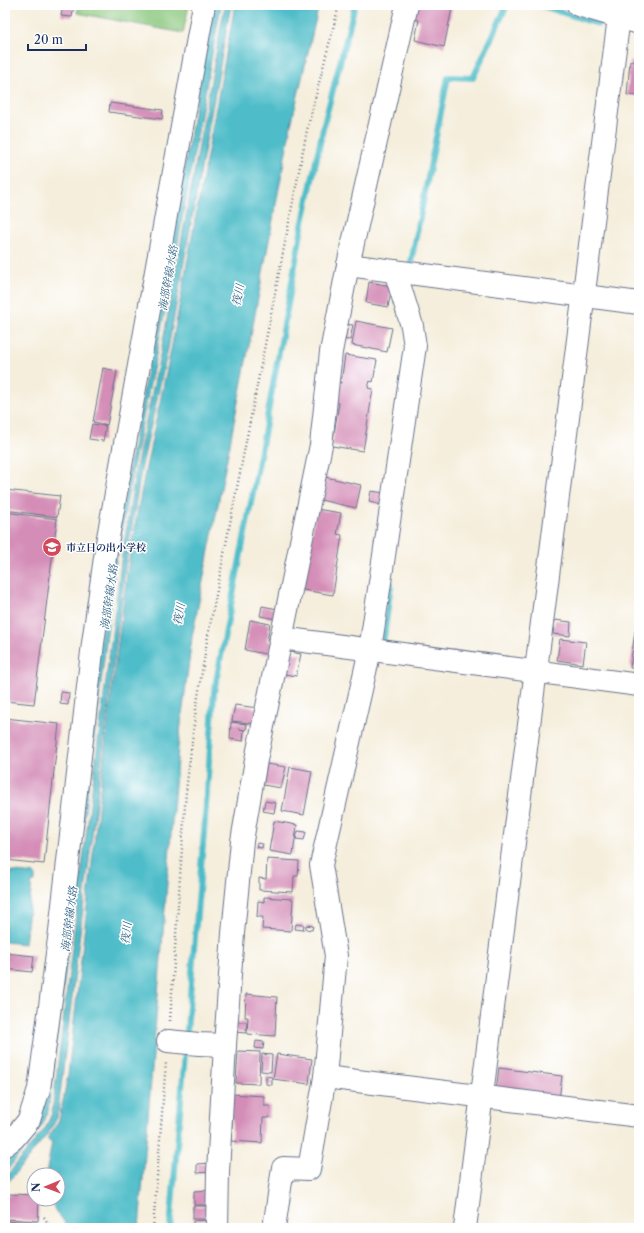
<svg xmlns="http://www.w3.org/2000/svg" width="644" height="1233" font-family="'Libre Caslon Text','Noto Serif JP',serif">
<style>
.green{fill:#8ac77d;stroke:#527b6e}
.water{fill:#50bdc9;stroke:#367694}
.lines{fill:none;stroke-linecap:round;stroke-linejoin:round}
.stream{stroke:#50bdc9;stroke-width:6}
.building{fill:#d48db7}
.street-casing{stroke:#67728a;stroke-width:24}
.path{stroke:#67728a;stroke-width:2.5;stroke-dasharray:1 3;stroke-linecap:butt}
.street{stroke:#fff;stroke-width:22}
.labels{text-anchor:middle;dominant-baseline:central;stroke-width:3;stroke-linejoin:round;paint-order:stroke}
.poi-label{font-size:10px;font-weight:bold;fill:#1b2f5e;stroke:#fff;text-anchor:start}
.water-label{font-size:11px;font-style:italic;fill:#2e6183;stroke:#fff}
</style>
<rect width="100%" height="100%" fill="#fff"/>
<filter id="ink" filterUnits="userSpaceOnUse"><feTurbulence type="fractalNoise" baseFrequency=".025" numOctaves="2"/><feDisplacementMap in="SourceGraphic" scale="8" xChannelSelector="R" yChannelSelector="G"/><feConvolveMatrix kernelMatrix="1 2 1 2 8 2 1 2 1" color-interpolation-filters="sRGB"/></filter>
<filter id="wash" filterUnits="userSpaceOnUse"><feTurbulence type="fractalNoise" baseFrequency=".012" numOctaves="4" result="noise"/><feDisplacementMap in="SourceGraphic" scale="16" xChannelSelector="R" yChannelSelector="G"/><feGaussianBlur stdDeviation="0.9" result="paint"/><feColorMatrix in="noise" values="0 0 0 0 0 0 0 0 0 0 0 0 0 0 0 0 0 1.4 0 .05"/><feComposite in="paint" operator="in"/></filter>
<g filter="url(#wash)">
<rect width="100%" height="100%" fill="#f5eedc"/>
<!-- green -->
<polygon class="green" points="79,5 189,5 183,33 77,13"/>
<!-- water -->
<g class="water">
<polygon points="214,5 221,5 168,296 133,467 116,561 48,1111 43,1124 6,1172 5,1164 24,1143 113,555"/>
<polygon points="225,5 231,5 168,349 141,470 126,562 57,1118 49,1132 5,1186 5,1176 6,1177 46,1127 52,1113 80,883 121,563 136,468 162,346"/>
<polygon points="235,5 319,5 291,125 248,351 192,637 178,748 139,1228 65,1228 65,1223 48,1199 58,1199 58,1175 46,1175 52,1142 47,1139 59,1121 68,1075 108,721 130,552 145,472 171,350"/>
<polygon points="5,871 35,874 35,882 32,882 25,944 5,942"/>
</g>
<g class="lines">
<!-- stream -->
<g class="stream">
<polyline points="539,5 598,24"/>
<polyline points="411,262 448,77 473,78 507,5"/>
<polyline points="383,643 391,584"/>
<polyline points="309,1178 318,1177 320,1166"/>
<polyline points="170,1228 204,832 214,692 260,456 302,227 324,124 355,5"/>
<polyline points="637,1228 639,1212"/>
</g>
</g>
<g id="blocks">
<!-- building -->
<g class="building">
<polygon points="63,5 74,5 72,17 61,16"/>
<polygon points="416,5 438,5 452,8 444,47 415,40 419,20 413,19"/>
<polygon points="630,61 639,62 639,96 627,95"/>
<polygon points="110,103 163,110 162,119 109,112"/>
<polygon points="369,282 392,286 388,307 366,303"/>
<polygon points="356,321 392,328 387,352 352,345"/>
<polygon points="343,324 353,325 350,340 340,339"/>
<polygon points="345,355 377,360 373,382 370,381 368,388 373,389 363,451 332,446 339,403 334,402 337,382 341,383"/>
<polygon points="103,368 117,371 107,425 93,422"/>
<polygon points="92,424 106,426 103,441 89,439"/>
<polygon points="321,476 361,485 356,508 316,499"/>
<polygon points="5,490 60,496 57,517 5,510"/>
<polygon points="371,491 385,493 382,505 369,502"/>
<polygon points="316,509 341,513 337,534 342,535 333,595 303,590"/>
<polygon points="5,512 57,519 34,704 5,701"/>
<polygon points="262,606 278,609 276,619 260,616"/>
<polygon points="250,620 270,624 267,641 273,642 270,655 245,650"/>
<polygon points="555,620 571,622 570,636 553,634"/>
<polygon points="635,631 639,632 639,677 635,676 636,668 630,668"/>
<polygon points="560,639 586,642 583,664 557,660"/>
<polygon points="289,652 301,654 296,676 285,674"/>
<polygon points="61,692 69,693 68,705 60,704"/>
<polygon points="235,705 258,708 256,724 232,721"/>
<polygon points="5,718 59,724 44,864 5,860"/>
<polygon points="231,722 247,724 246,730 239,729 244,730 243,741 230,739"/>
<polygon points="267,764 286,767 281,788 263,785"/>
<polygon points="290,767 312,771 304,815 282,811"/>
<polygon points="265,801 276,803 274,813 263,811"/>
<polygon points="274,821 297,825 293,855 269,851"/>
<polygon points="298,831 306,832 304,840 296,839"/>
<polygon points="257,843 263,844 262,848 256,847"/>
<polygon points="267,859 299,861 298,876 294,876 293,892 259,890 259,878 266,879"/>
<polygon points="264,897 293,899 291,931 262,929 263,917 257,917 258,901 264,902"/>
<polygon points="296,924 304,925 303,930 295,929"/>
<polygon points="306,925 313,926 312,930 306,929"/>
<polygon points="5,953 34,956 32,972 5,969"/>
<polygon points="246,994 277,997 275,1036 247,1034 248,1017 245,1017"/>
<polygon points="235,1022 247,1022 246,1033 234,1032"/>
<polygon points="256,1041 264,1042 263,1049 255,1048"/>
<polygon points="238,1051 260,1052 259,1084 236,1083"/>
<polygon points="262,1054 272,1055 271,1072 261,1071"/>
<polygon points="277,1054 312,1059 309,1084 273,1079"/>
<polygon points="499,1068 562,1076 559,1100 496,1091"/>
<polygon points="266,1076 272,1077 272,1085 266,1084"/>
<polygon points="231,1094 264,1096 264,1106 270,1106 269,1118 263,1118 262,1143 231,1141 233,1114 230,1114"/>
<polygon points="211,1163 211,1172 197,1173 197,1164"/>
<polygon points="210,1190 210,1205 194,1205 194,1191"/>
<polygon points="10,1194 34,1195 34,1199 39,1199 38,1221 5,1219 5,1198"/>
<rect x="193" y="1206" width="16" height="13"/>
<polygon points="212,1220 212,1228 193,1228 193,1221"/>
<polygon points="5,1221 37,1223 37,1228 5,1228"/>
</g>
</g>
</g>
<g filter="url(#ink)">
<use href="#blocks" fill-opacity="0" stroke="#67728a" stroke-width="1"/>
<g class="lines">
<!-- street casing -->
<g class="street-casing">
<g id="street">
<polyline points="578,5 639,23"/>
<polyline points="348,265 639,303"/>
<polyline points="281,638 639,685"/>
<polyline points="168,1041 199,1044 225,1045"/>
<polyline points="325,1077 639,1116"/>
<polyline points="5,1145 14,1138 29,1120 39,1089 60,931 93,643 107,543 204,5"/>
<polyline points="217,1228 218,1172 225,1045 233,933 242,841 256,760 321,445 331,352 348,265 407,5"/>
<polyline points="274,1228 283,1168 309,1169 325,1077 336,956 321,865 370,650 415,346 412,326 395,271"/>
<polyline points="465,1228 619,17"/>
</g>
</g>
<!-- path -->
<g class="path">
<polyline points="170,1021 186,791 196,709 207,641 307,130 339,5"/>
<polyline points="44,1217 51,1228"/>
<polyline points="153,1228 166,1062"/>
</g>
<!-- street -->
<use href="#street" class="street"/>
</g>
</g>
<!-- icons -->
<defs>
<g id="school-disc" transform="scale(1)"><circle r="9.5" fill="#d1495b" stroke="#fff"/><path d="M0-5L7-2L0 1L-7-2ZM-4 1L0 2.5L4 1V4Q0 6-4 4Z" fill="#fff"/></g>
</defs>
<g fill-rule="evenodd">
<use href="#school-disc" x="52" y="547"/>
</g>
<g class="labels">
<!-- poi labels -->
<g class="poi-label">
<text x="66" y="547">市立日の出小学校</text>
</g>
<!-- water labels -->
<g class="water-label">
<text transform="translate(168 278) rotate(-80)">海部幹線水路</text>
<text transform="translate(238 295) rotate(-79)">筏川</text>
<text transform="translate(109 597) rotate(-82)">海部幹線水路</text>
<text transform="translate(179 614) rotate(-80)">筏川</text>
<text transform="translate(69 919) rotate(-83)">海部幹線水路</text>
<text transform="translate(126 933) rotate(-83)">筏川</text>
</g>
</g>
<!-- margin -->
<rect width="644" height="1233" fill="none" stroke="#fff" stroke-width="20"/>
<!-- north arrow -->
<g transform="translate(46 1187) rotate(269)"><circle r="19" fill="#ffffff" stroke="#a4acbf"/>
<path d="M0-3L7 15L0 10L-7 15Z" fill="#d1495b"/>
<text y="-6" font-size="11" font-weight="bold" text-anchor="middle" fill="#1b2f5e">N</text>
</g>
<!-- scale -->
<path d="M28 44v6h58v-6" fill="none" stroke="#1b2f5e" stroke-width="2"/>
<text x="34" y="44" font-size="12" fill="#1b2f5e" stroke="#ffffff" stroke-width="3" paint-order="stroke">20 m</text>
</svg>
